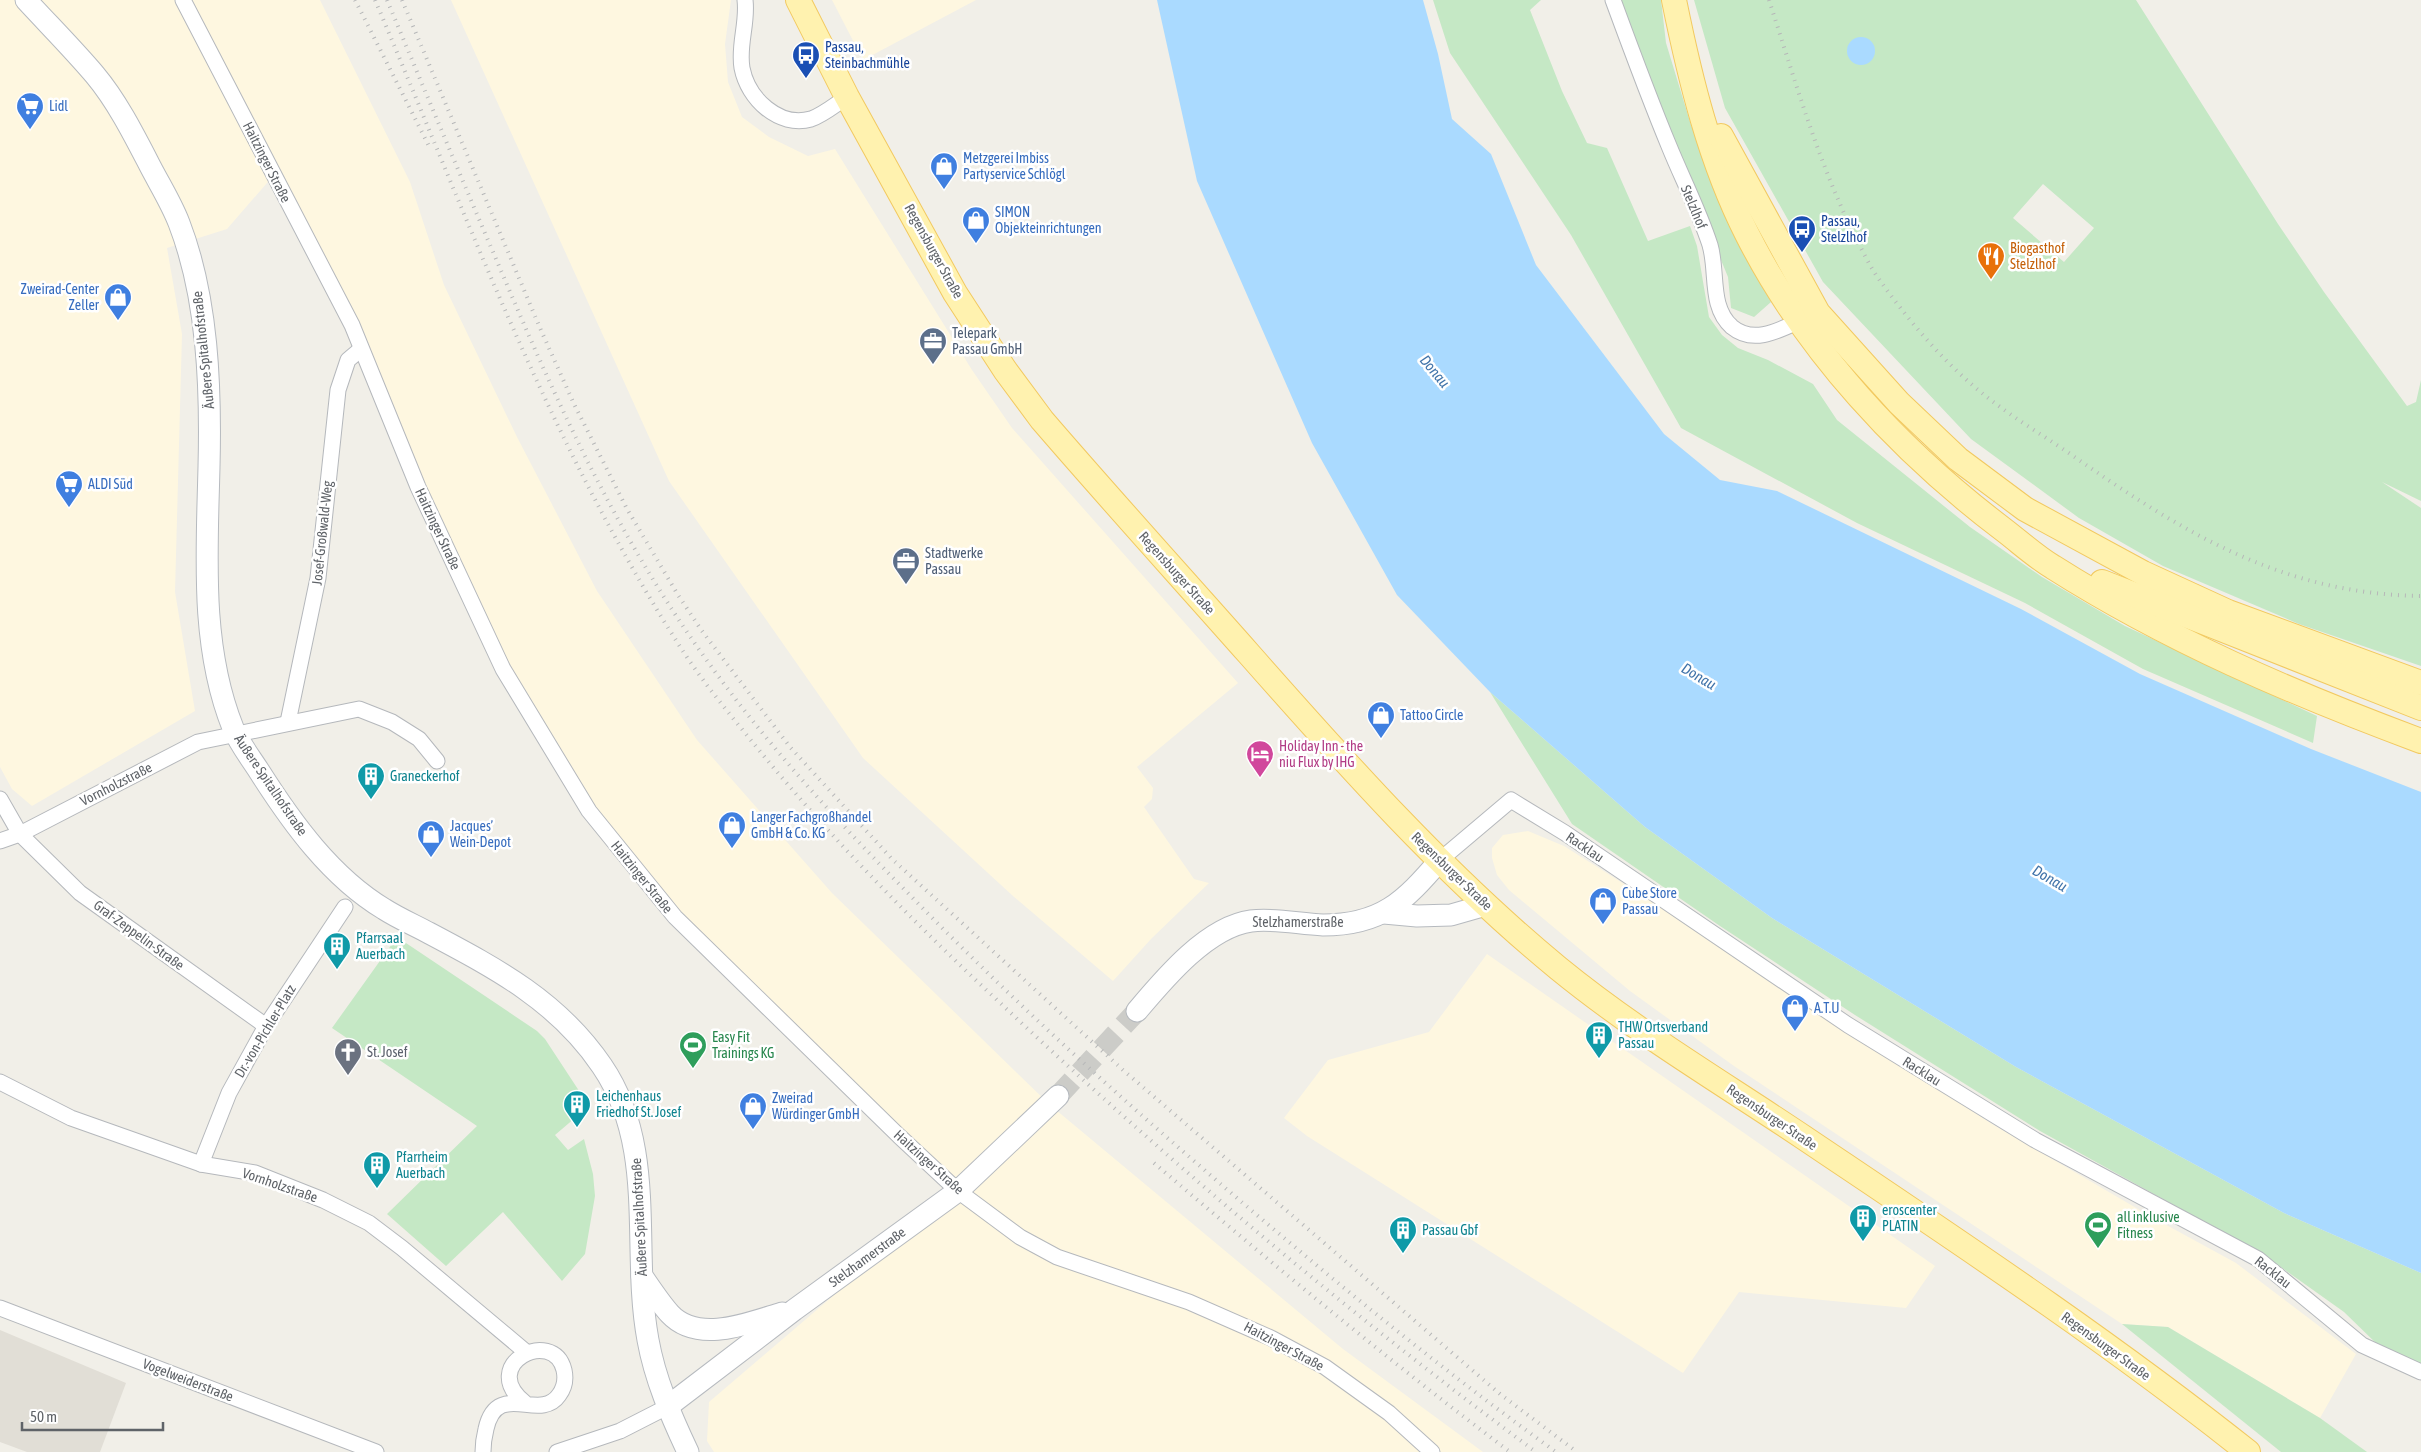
<svg xmlns="http://www.w3.org/2000/svg" width="2421" height="1452" font-family="'Asap Condensed',sans-serif">
<style>
.commercial{fill:#fef7e0}
.education{fill:#e1ded6}
.green{fill:#c5e8c5;fill-rule:evenodd}
.water{fill:#aadaff}
.lines{fill:none;stroke-linecap:round;stroke-linejoin:round}
.secondary-tunnel{stroke:#ccccc8;stroke-width:21;stroke-dasharray:21 11;stroke-linecap:butt}
.street-casing{stroke:#b5b8bc;stroke-width:17}
.secondary-casing{stroke:#b6babf;stroke-width:23}
.primary-casing{stroke:#f2c960;stroke-width:26}
.street{stroke:#fff;stroke-width:15}
.secondary{stroke:#fff;stroke-width:21}
.primary{stroke:#fff2af;stroke-width:24}
.rail{stroke:#b6b7b8;stroke-width:4;stroke-dasharray:1 6;stroke-linecap:butt}
.labels{text-anchor:middle;dominant-baseline:central;stroke-width:5;stroke-linejoin:round;paint-order:stroke}
.transit-label{font-size:14px;fill:#164399;stroke:#fff;text-anchor:start}
.shop-label{font-size:14px;fill:#366cbe;stroke:#fff;text-anchor:start}
.street-label{font-size:14px;fill:#5f6368;stroke:#fff}
.food-label{font-size:14px;fill:#c56008;stroke:#fff;text-anchor:start}
.service-label{font-size:14px;fill:#4e5e75;stroke:#fff;text-anchor:start}
.hotel-label{font-size:14px;fill:#b23c85;stroke:#fff;text-anchor:start}
.culture-label{font-size:14px;fill:#0d838f;stroke:#fff;text-anchor:start}
.leisure-label{font-size:14px;fill:#27864d;stroke:#fff;text-anchor:start}
.worship-label{font-size:14px;fill:#5b616d;stroke:#fff;text-anchor:start}
.water-label{font-size:15px;font-style:italic;fill:#4174aa;stroke:#fff}
</style>
<rect width="100%" height="100%" fill="#f1efe8"/>
<!-- commercial -->
<g class="commercial">
<polygon points="0,0 320,0 410,182 444,285 517,437 597,591 697,740 832,893 1050,1105 1343,1349 1483,1452 714,1452 707,1441 709,1402 958,1189 650,888 517,695 353,331 273,176 227,229 167,248 182,334 175,592 195,711 32,806 12,789 0,767"/>
<polygon points="451,0 731,0 725,44 728,82 742,117 769,137 808,156 835,149 972,370 1012,428 1238,683 1137,767 1153,788 1152,799 1144,807 1194,879 1209,883 1151,939 1113,981 1013,896 863,758 669,481"/>
<polygon points="832,0 976,0 863,60"/>
<polygon points="1528,831 1564,846 1700,932 1992,1124 2150,1216 2236,1263 2356,1354 2320,1418 2168,1327 2122,1324 1734,1066 1630,991 1509,890 1497,875 1492,858 1492,848 1503,835"/>
<polygon points="1487,954 1935,1266 1906,1308 1739,1292 1683,1373 1307,1136 1284,1118 1328,1060 1429,1032"/>
</g>
<!-- education -->
<polygon class="education" points="0,1330 126,1383 100,1452 27,1452 0,1442"/>
<!-- green -->
<g class="green">
<polygon points="1433,0 1541,0 1530,10 1562,91 1587,143 1607,148 1648,241 1690,226 1697,246 1709,317 1722,335 1738,348 1768,360 1813,384 1837,420 1970,527 2042,577 2125,626 2317,716 2313,743 2143,669 2025,603 1857,523 1681,428 1571,235 1450,53"/>
<polygon points="1621,0 1661,0 1666,43 1691,125 1734,235 1771,302 1754,317 1731,308 1728,277 1657,104"/>
<path d="M 1694,0 L 2136,0 L 2278,224 L 2324,292 L 2407,406 L 2416,402 L 2421,380 L 2421,501 L 2382,482 L 2421,508 L 2421,666 L 2299,624 L 2163,566 L 2079,518 L 1971,439 L 1823,282 L 1725,108 ZM 2043,184 L 2094,228 L 2064,262 L 2013,218 Z"/>
<polygon points="1490,692 1645,827 1772,918 2016,1067 2284,1213 2421,1273 2421,1364 2380,1347 2344,1312 2264,1255 2040,1131 1855,1015 1720,926 1572,824"/>
<polygon points="397,937 537,1031 545,1039 589,1106 555,1135 568,1150 584,1139 593,1174 595,1196 585,1254 562,1281 503,1212 446,1266 387,1214 477,1126 332,1028"/>
<polygon points="2122,1324 2168,1327 2320,1418 2367,1452 2281,1452"/>
</g>
<!-- water -->
<g class="water">
<polygon points="1157,0 1423,0 1438,54 1452,119 1491,154 1536,265 1664,434 1720,480 1777,491 2021,609 2140,674 2311,749 2421,792 2421,1273 2284,1213 2016,1067 1772,918 1645,827 1490,692 1397,595 1312,443 1197,181"/>
<circle cx="1861" cy="51" r="14"/>
</g>
<g class="lines">
<!-- secondary-tunnel -->
<polyline class="secondary-tunnel" points="1058,1096 1137,1011"/>
<!-- street casing -->
<g class="street-casing">
<g id="street">
<polyline points="183,0 352,325 418,487 503,669 589,811 675,917 899,1136 958,1191 1020,1237 1057,1257 1189,1302 1271,1338 1325,1367 1389,1413 1432,1452"/>
<path d="M 745,0 C 748,23 738,45 742,68 C 748,99 779,128 811,119 C 823,115 836,104 847,97"/>
<path d="M 1613,0 C 1631,49 1649,98 1669,146 C 1682,178 1699,211 1710,245 C 1718,272 1709,307 1732,327 C 1755,346 1783,328 1806,318"/>
<polyline points="288,722 318,578 338,390 348,360 361,349"/>
<polyline points="0,799 20,834 80,893 266,1026"/>
<polyline points="0,841 20,834 198,742 359,709 392,722 419,739 437,761"/>
<polyline points="1440,860 1511,800 1565,833 1848,1025 2035,1140 2258,1259 2362,1345 2421,1372"/>
<polyline points="0,1082 71,1118 201,1164 255,1173 323,1200 369,1223 402,1248 526,1352"/>
<polyline points="201,1164 229,1093 266,1026 345,907"/>
<polyline points="0,1308 376,1452"/>
<path d="M 483,1452 C 483,1444 484,1437 486,1429 C 497,1379 540,1423 559,1395 C 565,1387 566,1379 564,1370 C 553,1326 477,1365 525,1403"/>
<polyline points="557,1452 620,1431 667,1407"/>
</g>
</g>
<!-- secondary casing -->
<g class="secondary-casing">
<g id="secondary">
<path d="M 26,0 C 49,25 73,49 95,75 C 116,100 133,133 148,162 C 158,182 171,202 179,223 C 208,298 211,388 209,467 C 207,553 200,646 233,728 C 239,743 250,757 259,771 C 292,823 331,877 384,909 C 398,918 414,925 429,933 C 497,969 558,1001 602,1066 C 658,1148 631,1249 648,1340 C 655,1379 671,1416 688,1452"/>
<polyline points="1384,913 1417,916 1451,915 1486,905"/>
<path d="M 1137,1011 C 1164,979 1207,927 1251,921 C 1275,918 1299,924 1323,925 C 1381,925 1404,902 1440,860"/>
<path d="M 642,1276 C 651,1289 660,1303 670,1314 C 698,1344 749,1323 782,1313"/>
<polyline points="667,1407 794,1310 958,1191 1058,1096"/>
</g>
</g>
<!-- primary casing -->
<g class="primary-casing">
<g id="primary">
<path d="M 798,0 L 847,97 L 955,293 L 1005,370 L 1042,420 C 1110,499 1180,576 1249,654 C 1346,764 1445,875 1558,968 C 1635,1031 1721,1082 1803,1137 C 1953,1238 2106,1339 2248,1452"/>
<path d="M 1674,0 C 1690,79 1710,161 1747,234 C 1806,351 1901,452 2004,530 C 2021,543 2036,557 2053,567 C 2168,640 2294,694 2421,741"/>
<polyline points="1721,136 1818,313 1899,403 1958,459 2025,509 2143,573 2228,612 2421,683"/>
<polyline points="2102,582 2421,708"/>
</g>
</g>
<!-- street -->
<use href="#street" class="street"/>
<!-- secondary -->
<use href="#secondary" class="secondary"/>
<!-- primary -->
<use href="#primary" class="primary"/>
<!-- rail -->
<g class="rail">
<polyline points="355,0 430,148"/>
<path d="M 375,0 C 468,219 550,444 679,645 C 701,680 728,712 754,744 C 828,835 910,919 996,999 C 1167,1161 1347,1312 1536,1452"/>
<path d="M 387,0 C 425,91 463,182 502,273 C 549,384 599,495 664,597 C 733,706 816,800 906,891 C 988,976 1074,1056 1163,1134 C 1290,1245 1419,1353 1556,1452"/>
<polyline points="402,0 540,328 574,404 627,509 678,595 702,631 790,747 892,859 1123,1070 1500,1394 1577,1452"/>
<path d="M 1769,0 C 1794,77 1816,155 1851,228 C 1860,246 1869,266 1881,282 C 1906,317 1937,354 1969,382 C 1999,409 2033,429 2066,451 C 2178,529 2279,594 2421,596"/>
<path d="M 1154,1163 C 1270,1262 1388,1360 1510,1452"/>
</g>
</g>
<!-- icons -->
<defs>
<g id="bus-pin" transform="scale(1.4375)"><path d="M0 17L-7.5 6A9.5 9.5 0 1 1 7.5 6Z" fill="#1a4fb4" stroke="#fff"/><path d="M-5-6H5V4H4V6H2V4H-2V6H-4V4H-5ZM-3.5-4V0h7V-4ZM-3.5 1.2v1.5H-2V1.2ZM2 1.2v1.5H3.5V1.2Z" fill="#fff"/></g>
<g id="supermarket-pin" transform="scale(1.4375)"><path d="M0 17L-7.5 6A9.5 9.5 0 1 1 7.5 6Z" fill="#3f7fe0" stroke="#fff"/><path d="M-6-5.5h2.5l.6 2H6L4.5 2H-2.5L-4.4-4H-6ZM-1.5 3.2a1.3 1.3 0 1 0 .1 0ZM3 3.2a1.3 1.3 0 1 0 .1 0Z" fill="#fff"/></g>
<g id="shop-pin" transform="scale(1.4375)"><path d="M0 17L-7.5 6A9.5 9.5 0 1 1 7.5 6Z" fill="#3f7fe0" stroke="#fff"/><path d="M-5-2.5h2.3a2.7 3.5 0 0 1 5.4 0H5L5.5 6h-11ZM-1.5-2.5h3a1.5 2.3 0 0 0-3 0Z" fill="#fff"/></g>
<g id="restaurant-pin" transform="scale(1.4375)"><path d="M0 17L-7.5 6A9.5 9.5 0 1 1 7.5 6Z" fill="#e8710a" stroke="#fff"/><path d="M-5-6h1v4h1v-4h1v4h1v-4h1v5L-1.5 .5V6h-2V.5L-5-1ZM5-6V6H3V1.5H1.5Q1.5-4 5-6Z" fill="#fff"/></g>
<g id="office-pin" transform="scale(1.4375)"><path d="M0 17L-7.5 6A9.5 9.5 0 1 1 7.5 6Z" fill="#5c6f8a" stroke="#fff"/><path d="M-6-3h4V-5.5h4V-3h4V5H-6ZM-1-4.5V-3h2v-1.5ZM-6 0V1H6V0Z" fill="#fff"/></g>
<g id="hotel-pin" transform="scale(1.4375)"><path d="M0 17L-7.5 6A9.5 9.5 0 1 1 7.5 6Z" fill="#d1479c" stroke="#fff"/><path d="M-6-4.5h1.5V1H6V5H4.5V3h-9V5H-6ZM-4 0a1.8 1.8 0 1 1 3.6 0ZM.5 0V-2.5h3Q6-2.5 6 0Z" fill="#fff"/></g>
<g id="building-pin" transform="scale(1.4375)"><path d="M0 17L-7.5 6A9.5 9.5 0 1 1 7.5 6Z" fill="#0f9aa8" stroke="#fff"/><path d="M-4-6H4V6H1V3H-1V6H-4ZM-2.5-4.3h1.7v1.8h-1.7ZM.8-4.3h1.7v1.8H.8ZM-2.5-1h1.7V.8h-1.7ZM.8-1h1.7V.8H.8Z" fill="#fff"/></g>
<g id="stadium-pin" transform="scale(1.4375)"><path d="M0 17L-7.5 6A9.5 9.5 0 1 1 7.5 6Z" fill="#2e9e5b" stroke="#fff"/><path d="M0-5a6.5 5 0 1 0 0 10a6.5 5 0 1 0 0-10ZM-3.5-1.8h7v3.6h-7Z" fill="#fff"/></g>
<g id="church-pin" transform="scale(1.4375)"><path d="M0 17L-7.5 6A9.5 9.5 0 1 1 7.5 6Z" fill="#6b7280" stroke="#fff"/><path d="M-1.2-6h2.4v3.5h3.3v2.4h-3.3V6h-2.4V-.1h-3.3v-2.4h3.3Z" fill="#fff"/></g>
</defs>
<g fill-rule="evenodd">
<use href="#bus-pin" x="806" y="55"/>
<use href="#supermarket-pin" x="30" y="106"/>
<use href="#shop-pin" x="944" y="166"/>
<use href="#shop-pin" x="976" y="220"/>
<use href="#bus-pin" x="1802" y="229"/>
<use href="#restaurant-pin" x="1991" y="256"/>
<use href="#shop-pin" x="118" y="297"/>
<use href="#office-pin" x="933" y="341"/>
<use href="#supermarket-pin" x="69" y="484"/>
<use href="#office-pin" x="906" y="561"/>
<use href="#shop-pin" x="1381" y="715"/>
<use href="#hotel-pin" x="1260" y="754"/>
<use href="#building-pin" x="371" y="776"/>
<use href="#shop-pin" x="732" y="825"/>
<use href="#shop-pin" x="431" y="834"/>
<use href="#shop-pin" x="1603" y="901"/>
<use href="#building-pin" x="337" y="946"/>
<use href="#shop-pin" x="1795" y="1008"/>
<use href="#building-pin" x="1599" y="1035"/>
<use href="#stadium-pin" x="693" y="1045"/>
<use href="#church-pin" x="348" y="1052"/>
<use href="#building-pin" x="577" y="1104"/>
<use href="#shop-pin" x="753" y="1106"/>
<use href="#building-pin" x="377" y="1165"/>
<use href="#building-pin" x="1863" y="1218"/>
<use href="#stadium-pin" x="2098" y="1225"/>
<use href="#building-pin" x="1403" y="1230"/>
</g>
<g class="labels">
<!-- transit labels -->
<g class="transit-label">
<text x="825" y="47">Passau,<tspan x="825" dy="16">Steinbachmühle</tspan></text>
<text x="1821" y="221">Passau,<tspan x="1821" dy="16">Stelzlhof</tspan></text>
</g>
<!-- shop labels -->
<g class="shop-label">
<text x="49" y="106">Lidl</text>
<text x="963" y="158">Metzgerei Imbiss<tspan x="963" dy="16">Partyservice Schlögl</tspan></text>
<text x="995" y="212">SIMON<tspan x="995" dy="16">Objekteinrichtungen</tspan></text>
<text x="99" y="289" text-anchor="end">Zweirad-Center<tspan x="99" dy="16">Zeller</tspan></text>
<text x="88" y="484">ALDI Süd</text>
<text x="1400" y="715">Tattoo Circle</text>
<text x="751" y="817">Langer Fachgroßhandel<tspan x="751" dy="16">GmbH &amp; Co. KG</tspan></text>
<text x="450" y="826">Jacques’<tspan x="450" dy="16">Wein-Depot</tspan></text>
<text x="1622" y="893">Cube Store<tspan x="1622" dy="16">Passau</tspan></text>
<text x="1814" y="1008">A.T.U</text>
<text x="772" y="1098">Zweirad<tspan x="772" dy="16">Würdinger GmbH</tspan></text>
</g>
<!-- street labels -->
<g class="street-label">
<text transform="translate(267 162) rotate(63)">Haitzinger Straße</text>
<text transform="translate(1694 207) rotate(67)">Stelzlhof</text>
<text transform="translate(934 251) rotate(61)">Regensburger Straße</text>
<text transform="translate(203 350) rotate(-96)">Äußere Spitalhofstraße</text>
<text transform="translate(438 529) rotate(65)">Haitzinger Straße</text>
<text transform="translate(322 533) rotate(-84)">Josef-Großwald-Weg</text>
<text transform="translate(1177 573) rotate(48)">Regensburger Straße</text>
<text transform="translate(116 784) rotate(-27)">Vornholzstraße</text>
<text transform="translate(271 785) rotate(56)">Äußere Spitalhofstraße</text>
<text transform="translate(1585 847) rotate(34)">Racklau</text>
<text transform="translate(1452 871) rotate(44)">Regensburger Straße</text>
<text transform="translate(642 877) rotate(51)">Haitzinger Straße</text>
<text x="1298" y="922">Stelzhamerstraße</text>
<text transform="translate(139 935) rotate(36)">Graf-Zeppelin-Straße</text>
<text transform="translate(265 1031) rotate(-59)">Dr.-von-Pichler-Platz</text>
<text transform="translate(1922 1071) rotate(32)">Racklau</text>
<text transform="translate(1772 1117) rotate(34)">Regensburger Straße</text>
<text transform="translate(929 1162) rotate(42)">Haitzinger Straße</text>
<text transform="translate(280 1185) rotate(19)">Vornholzstraße</text>
<text transform="translate(639 1217) rotate(-93)">Äußere Spitalhofstraße</text>
<text transform="translate(867 1257) rotate(-36)">Stelzhamerstraße</text>
<text transform="translate(2273 1272) rotate(38)">Racklau</text>
<text transform="translate(1284 1346) rotate(28)">Haitzinger Straße</text>
<text transform="translate(2106 1346) rotate(36)">Regensburger Straße</text>
<text transform="translate(188 1380) rotate(21)">Vogelweiderstraße</text>
</g>
<!-- food labels -->
<g class="food-label">
<text x="2010" y="248">Biogasthof<tspan x="2010" dy="16">Stelzlhof</tspan></text>
</g>
<!-- service labels -->
<g class="service-label">
<text x="952" y="333">Telepark<tspan x="952" dy="16">Passau GmbH</tspan></text>
<text x="925" y="553">Stadtwerke<tspan x="925" dy="16">Passau</tspan></text>
</g>
<!-- hotel labels -->
<g class="hotel-label">
<text x="1279" y="746">Holiday Inn - the<tspan x="1279" dy="16">niu Flux by IHG</tspan></text>
</g>
<!-- culture labels -->
<g class="culture-label">
<text x="390" y="776">Graneckerhof</text>
<text x="356" y="938">Pfarrsaal<tspan x="356" dy="16">Auerbach</tspan></text>
<text x="1618" y="1027">THW Ortsverband<tspan x="1618" dy="16">Passau</tspan></text>
<text x="596" y="1096">Leichenhaus<tspan x="596" dy="16">Friedhof St. Josef</tspan></text>
<text x="396" y="1157">Pfarrheim<tspan x="396" dy="16">Auerbach</tspan></text>
<text x="1882" y="1210">eroscenter<tspan x="1882" dy="16">PLATIN</tspan></text>
<text x="1422" y="1230">Passau Gbf</text>
</g>
<!-- leisure labels -->
<g class="leisure-label">
<text x="712" y="1037">Easy Fit<tspan x="712" dy="16">Trainings KG</tspan></text>
<text x="2117" y="1217">all inklusive<tspan x="2117" dy="16">Fitness</tspan></text>
</g>
<!-- worship labels -->
<g class="worship-label">
<text x="367" y="1052">St. Josef</text>
</g>
<!-- water labels -->
<g class="water-label">
<text transform="translate(1435 371) rotate(50)">Donau</text>
<text transform="translate(1699 676) rotate(31)">Donau</text>
<text transform="translate(2050 878) rotate(30)">Donau</text>
</g>
</g>
<!-- scale -->
<path d="M22 1422v8h141v-8" fill="none" stroke="#5f6368" stroke-width="2.5"/>
<text x="30" y="1422" font-size="15" fill="#5f6368" stroke="#ffffff" stroke-width="4" paint-order="stroke">50 m</text>
</svg>
